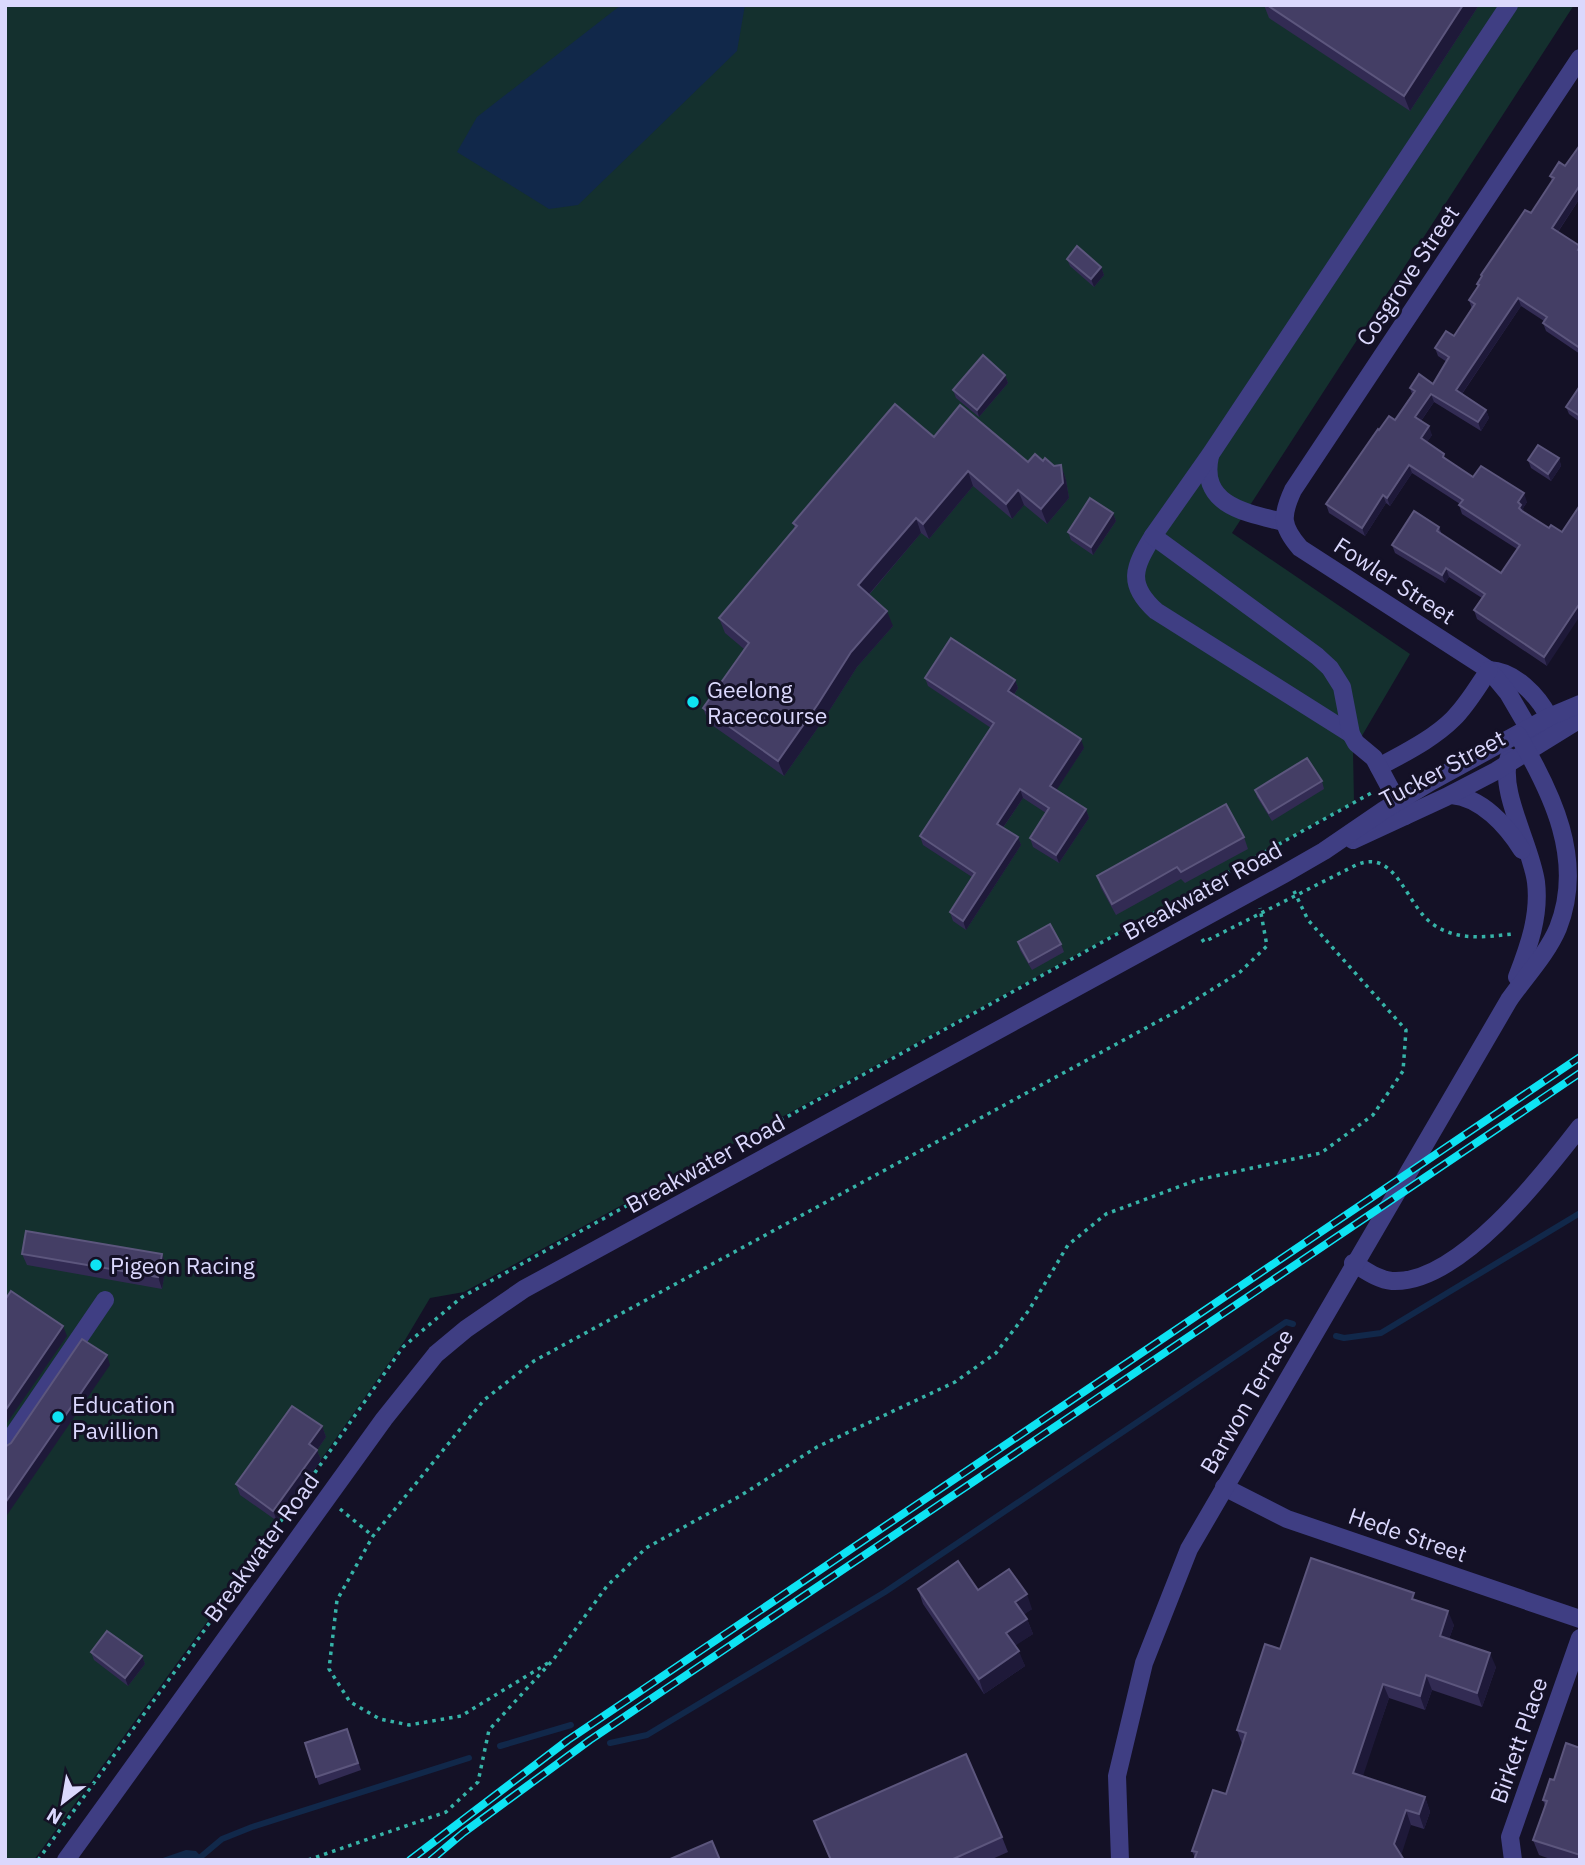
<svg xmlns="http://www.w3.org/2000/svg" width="1585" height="1865" font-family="'IBM Plex Sans',sans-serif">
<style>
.green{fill:#14302e}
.water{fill:#11284a}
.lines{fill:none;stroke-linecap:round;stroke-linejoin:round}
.stream{stroke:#11284a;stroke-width:6}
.path{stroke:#36b3a8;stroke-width:3.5;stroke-dasharray:3.5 5;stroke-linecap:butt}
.minor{stroke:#3f3e83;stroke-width:18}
.rail-casing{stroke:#0ee3f3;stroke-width:8}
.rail{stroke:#141126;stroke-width:5;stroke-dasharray:16;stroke-linecap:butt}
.wall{fill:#322b53}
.shaded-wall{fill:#1e1939}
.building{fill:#443e65;stroke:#5c567d;stroke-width:2}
.poi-dot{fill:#0ee3f3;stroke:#141126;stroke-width:2.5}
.labels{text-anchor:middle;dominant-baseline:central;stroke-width:6;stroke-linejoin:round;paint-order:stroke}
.street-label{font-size:23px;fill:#dbd8fd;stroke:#141126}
.poi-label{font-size:23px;fill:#dbd8fd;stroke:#141126;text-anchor:start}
</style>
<rect width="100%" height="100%" fill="#141126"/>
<!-- green -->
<polygon class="green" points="5,5 1574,5 1232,533 1410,654 1353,751 1354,802 464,1292 430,1298 405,1340 209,1619 34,1860 5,1860"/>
<!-- water -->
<g class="water">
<polygon points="621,5 745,5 737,51 578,205 549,209 457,152 477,117"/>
<polygon points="186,1850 196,1851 204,1860 157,1860"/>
</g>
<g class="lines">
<!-- stream -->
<g class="stream">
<polyline points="1336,1336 1344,1338 1381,1333 1580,1213"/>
<polyline points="610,1743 647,1735 885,1592 1286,1322 1293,1324"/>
<polyline points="500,1746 571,1725"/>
<polyline points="197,1860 222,1839 252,1827 469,1758"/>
</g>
<!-- path -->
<g class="path">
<path d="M 1202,939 L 1204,942 L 1356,865 C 1397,847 1406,907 1434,925 C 1458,941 1485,937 1512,934"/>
<polyline points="340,1509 373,1536"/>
<polyline points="548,1663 461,1716 409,1725 380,1719 350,1702 329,1669 337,1600 373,1536 484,1400 534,1361 1179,1010 1240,972 1267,946 1260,908"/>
<polyline points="38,1860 189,1652 403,1347 462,1297 1373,792"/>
<polyline points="308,1860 446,1812 478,1782 489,1730 553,1660 607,1586 646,1548 740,1496 817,1447 955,1382 996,1353 1029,1310 1068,1245 1106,1214 1197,1180 1321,1153 1373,1115 1403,1071 1406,1030 1308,920 1293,889"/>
</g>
<!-- minor -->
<g class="minor">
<path d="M 1210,456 C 1199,506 1247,513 1284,522"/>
<path d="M 1153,536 C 1134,567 1126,584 1156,611 L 1351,734"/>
<path d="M 1489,670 C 1515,671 1538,696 1549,717"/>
<path d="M 1549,717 L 1548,738 L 1529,729 L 1508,693 L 1489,670 L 1300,548 C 1281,526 1281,516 1293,490 L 1580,58"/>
<path d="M 1509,757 C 1498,791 1531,845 1536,882 C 1540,915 1529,946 1517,977"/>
<path d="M 1379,767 C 1404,753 1433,739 1453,719 C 1468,704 1478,686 1489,670"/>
<path d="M 1451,795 C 1481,797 1507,826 1522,850"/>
<polyline points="1405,816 1374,758 1356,743 1351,734 1342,687 1330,668 1317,656 1153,536 1210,455 1509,5"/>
<polyline points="1353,840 1446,797 1496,771 1580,719"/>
<path d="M 1353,1263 C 1365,1270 1378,1280 1392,1281 C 1458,1285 1543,1175 1580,1127"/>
<polyline points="5,1447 105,1300"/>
<polyline points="1224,1487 1287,1519 1580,1619"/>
<polyline points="66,1860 384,1419 436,1354 466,1329 524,1289 1284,874 1324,851 1384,810 1432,781 1549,717 1580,704"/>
<path d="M 1120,1860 L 1117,1776 L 1144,1663 L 1189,1549 L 1509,1000 C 1525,977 1547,954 1558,928 C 1585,860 1552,793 1518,735"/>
<polyline points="1513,1860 1510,1837 1580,1638"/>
</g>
<!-- rail casing -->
<g class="rail-casing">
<g id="rail">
<polyline points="410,1860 568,1740 1580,1057"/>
<polyline points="431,1860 463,1833 590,1740 1580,1073"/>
</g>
</g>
<!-- rail -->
<use href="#rail" class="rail"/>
</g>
<!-- wall -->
<g class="wall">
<polygon points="1264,5 1479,5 1410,111 1269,18"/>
<polygon points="1550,176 1580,198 1558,232 1580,246 1580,354 1546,331 1543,323 1544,321 1521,306 1462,394 1486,410 1489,418 1481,431 1434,402 1421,421 1432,435 1427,442 1446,459 1473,477 1527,502 1523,508 1547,666 1477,619 1474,610 1482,598 1449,577 1445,583 1395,553 1392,545 1439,527 1442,535 1501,573 1517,549 1462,514 1459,505 1460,504 1412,473 1390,506 1386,503 1365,536 1329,513 1326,504 1379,430 1395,420 1412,394 1410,388 1433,384 1447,362 1438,356 1435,348 1454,336 1472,309 1469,300 1478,287 1477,284 1482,277 1481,275 1531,213 1552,181"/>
<polygon points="1067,259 1101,267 1104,275 1094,287 1070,266"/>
<polygon points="1005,375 1008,383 979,417 956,398 953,390"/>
<polygon points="1580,386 1580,422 1569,414 1566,407"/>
<polygon points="934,437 1028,462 1043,461 1054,466 1061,465 1066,480 1069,498 1047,524 1024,505 1012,519 973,486 929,539 921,533 869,595 893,626 857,667 824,719 784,776 709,723 703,708 744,649 725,633 719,618 795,529 793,523"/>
<polygon points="1559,458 1561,466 1551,481 1531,468 1528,460"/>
<polygon points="1113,513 1116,521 1093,555 1071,540 1068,532"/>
<polygon points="925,678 1015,680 1018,688 1014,695 1084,748 1056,790 1086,809 1089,818 1059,863 1033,847 1030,838 1046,813 1023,798 1003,828 1018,837 1021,845 966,930 953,921 950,912 972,877 923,845 920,836 991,728 928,686"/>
<polygon points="1322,781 1324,789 1272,821 1257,797 1255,790"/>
<polygon points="1244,837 1248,849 1185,883 1181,879 1116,915 1101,888 1097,876"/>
<polygon points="1018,942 1061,944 1064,952 1032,970 1020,950"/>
<polygon points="22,1254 162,1254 166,1266 162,1289 27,1265"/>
<polygon points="322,1426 326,1437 317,1450 321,1460 277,1521 240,1495 236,1484"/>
<polygon points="918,1589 978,1590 1032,1609 1024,1614 1027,1619 1033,1634 1015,1645 1025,1666 984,1694 923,1604"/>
<polygon points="1417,1600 1454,1625 1449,1639 1496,1667 1482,1707 1432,1690 1425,1710 1389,1698 1362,1776 1425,1797 1430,1812 1424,1829 1411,1825 1195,1858 1192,1851 1226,1794 1242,1744 1237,1730 1280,1649"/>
<polygon points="91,1652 142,1656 145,1664 128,1686 94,1660"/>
<polygon points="347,1729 361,1770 319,1785 305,1743"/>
<polygon points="1580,1748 1580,1860 1553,1860 1539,1855 1533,1840 1545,1806 1543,1800 1554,1780"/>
<polygon points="814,1821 1002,1837 1008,1852 990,1860 830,1860"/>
</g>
<!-- shaded-wall -->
<g class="shaded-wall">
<polygon points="1463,5 1479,5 1410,111 1404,96"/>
<polygon points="1580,185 1580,198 1555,236 1552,228"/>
<polygon points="1101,267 1104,275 1094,287 1091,279"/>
<polygon points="1518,298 1521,306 1459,398 1456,390"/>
<polygon points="1005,375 1008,383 979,417 977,410"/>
<polygon points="1431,394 1434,402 1418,425 1415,417"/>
<polygon points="1486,410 1489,418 1481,431 1478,422"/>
<polygon points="1429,426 1432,435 1424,447 1421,438"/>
<polygon points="1559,458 1561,466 1551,481 1548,474"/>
<polygon points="1061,465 1066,480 1069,498 1047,524 1041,509"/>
<polygon points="1409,465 1412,473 1390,506 1387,498"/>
<polygon points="968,471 973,486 929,539 923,524"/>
<polygon points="1018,490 1024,505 1012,519 1006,504"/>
<polygon points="1524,493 1527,502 1523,508 1524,513 1522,516 1518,502"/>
<polygon points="1383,495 1386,503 1365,536 1362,528"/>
<polygon points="1113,513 1116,521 1093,555 1091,547"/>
<polygon points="916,518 921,533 864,600 858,585"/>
<polygon points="1446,568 1449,577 1445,583 1442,575"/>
<polygon points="1580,603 1580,616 1547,666 1544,657"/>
<polygon points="887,611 893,626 857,667 824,719 784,776 778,761 851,652"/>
<polygon points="1015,680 1018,688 1011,699 1008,691"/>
<polygon points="1081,739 1084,748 1054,794 1050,786"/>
<polygon points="1020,789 1023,798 1000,832 997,824"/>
<polygon points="1086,809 1089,818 1059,863 1056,855"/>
<polygon points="1018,837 1021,845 966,930 963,921"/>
<polygon points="162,1254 166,1266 162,1289 158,1277"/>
<polygon points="63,1326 67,1336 5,1426 5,1411"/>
<polygon points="107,1355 110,1365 5,1518 5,1503"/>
<polygon points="322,1426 326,1437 317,1450 321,1460 277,1521 273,1511 309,1444"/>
<polygon points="1027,1594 1032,1609 1021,1617 1015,1602"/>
<polygon points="1448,1611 1454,1625 1445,1650 1440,1636"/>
<polygon points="1027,1619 1033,1634 1012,1648 1006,1633"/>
<polygon points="1019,1651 1025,1666 984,1694 979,1679"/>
<polygon points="1490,1653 1496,1667 1482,1707 1477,1693"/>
<polygon points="142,1656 145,1664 128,1686 125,1678"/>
<polygon points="1426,1675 1432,1690 1425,1710 1420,1696"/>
<polygon points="1383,1684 1389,1698 1359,1788 1353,1773"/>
<polygon points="1425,1797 1430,1812 1424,1829 1419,1814"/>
<polygon points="1406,1810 1411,1825 1400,1859 1394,1844"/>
</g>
<!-- building -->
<g class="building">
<polygon points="1267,5 1463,5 1404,96"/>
<polygon points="1580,145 1580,185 1552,228 1580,246 1578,250 1580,251 1580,348 1543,323 1547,317 1518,298 1456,390 1486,410 1478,422 1431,394 1415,417 1429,426 1421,438 1444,454 1443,457 1473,477 1481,466 1524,493 1518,502 1521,505 1519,508 1522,511 1549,528 1551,525 1562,532 1580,505 1580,603 1544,657 1474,610 1485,594 1446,568 1442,575 1392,545 1414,511 1439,527 1437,531 1501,573 1520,545 1459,505 1463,500 1409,465 1387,498 1383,495 1362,528 1326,504 1378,429 1379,430 1389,416 1395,420 1415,391 1410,388 1419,374 1433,384 1449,357 1435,348 1446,331 1454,336 1475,304 1469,300 1479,285 1477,284 1482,276 1481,275 1525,210 1531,213 1554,178 1550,176 1559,162 1565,166"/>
<polygon points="1077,246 1101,267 1091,279 1067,259"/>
<polygon points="983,355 1005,375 977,410 953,390"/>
<polygon points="1580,386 1580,416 1566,407"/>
<polygon points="895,404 934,437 960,405 1028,462 1035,454 1043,461 1045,458 1054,466 1061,465 1063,483 1041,509 1018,490 1006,504 968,471 923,524 916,518 858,585 887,611 851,652 818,704 778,761 703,708 749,643 719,618 797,526 793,523"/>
<polygon points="1538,445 1559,458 1548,474 1528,460"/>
<polygon points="1090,498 1113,513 1091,547 1068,532"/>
<polygon points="951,638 1015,680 1008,691 1081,739 1050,786 1086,809 1056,855 1030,838 1049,808 1020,789 997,824 1018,837 963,921 950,912 975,873 920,836 994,723 925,678"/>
<polygon points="1307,758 1322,781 1269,813 1255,790"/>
<polygon points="1226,804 1244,837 1181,872 1177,867 1112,904 1097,876"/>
<polygon points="1050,924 1061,944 1029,962 1018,942"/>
<polygon points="26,1231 162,1254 158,1277 22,1254"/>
<polygon points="11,1291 63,1326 5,1411 5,1300"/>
<polygon points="82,1339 107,1355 5,1503 5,1447 11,1443"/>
<polygon points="292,1406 322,1426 309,1444 317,1450 273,1511 236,1484"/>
<polygon points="1311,1558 1414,1593 1412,1599 1448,1611 1440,1636 1490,1653 1477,1693 1426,1675 1420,1696 1383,1684 1353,1773 1425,1797 1419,1814 1406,1810 1394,1844 1404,1860 1194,1860 1197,1852 1192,1851 1213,1790 1226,1794 1246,1733 1237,1730 1265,1644 1280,1649"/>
<polygon points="958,1561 978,1590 1009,1569 1027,1594 1015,1602 1027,1619 1006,1633 1019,1651 979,1679 918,1589"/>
<polygon points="107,1631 142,1656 125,1678 91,1652"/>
<polygon points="347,1729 358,1763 316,1777 305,1743"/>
<polygon points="1566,1743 1580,1748 1580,1855 1533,1840 1547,1801 1543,1800 1550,1779 1554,1780"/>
<polygon points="966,1754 1002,1837 951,1860 831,1860 814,1821"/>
<polygon points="712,1841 720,1860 668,1860"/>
</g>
<!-- markers -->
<g class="poi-dot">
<circle cx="693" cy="702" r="7"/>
<circle cx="96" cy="1265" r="7"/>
<circle cx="58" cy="1417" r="7"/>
</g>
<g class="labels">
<!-- street labels -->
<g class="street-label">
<text transform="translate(1407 275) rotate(-56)">Cosgrove Street</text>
<text transform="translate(1395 580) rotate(33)">Fowler Street</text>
<text transform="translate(1442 768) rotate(-28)">Tucker Street</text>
<text transform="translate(1202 890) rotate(-29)">Breakwater Road</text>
<text transform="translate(705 1163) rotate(-29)">Breakwater Road</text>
<text transform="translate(1246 1401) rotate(-60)">Barwon Terrace</text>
<text transform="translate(1408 1534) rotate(19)">Hede Street</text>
<text transform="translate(261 1547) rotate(-54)">Breakwater Road</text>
<text transform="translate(1518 1740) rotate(-71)">Birkett Place</text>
</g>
<!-- poi labels -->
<g class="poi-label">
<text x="707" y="689">Geelong<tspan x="707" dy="26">Racecourse</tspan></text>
<text x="110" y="1265">Pigeon Racing</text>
<text x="72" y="1404">Education<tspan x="72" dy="26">Pavillion</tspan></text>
</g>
</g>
<!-- border -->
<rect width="1585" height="1865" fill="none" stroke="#dbd8fd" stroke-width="14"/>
<!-- north arrow -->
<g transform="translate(63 1802) rotate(211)" stroke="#141126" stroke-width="5" paint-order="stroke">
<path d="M0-5L12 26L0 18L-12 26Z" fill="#dbd8fd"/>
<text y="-10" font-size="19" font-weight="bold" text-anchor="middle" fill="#dbd8fd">N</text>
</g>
</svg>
